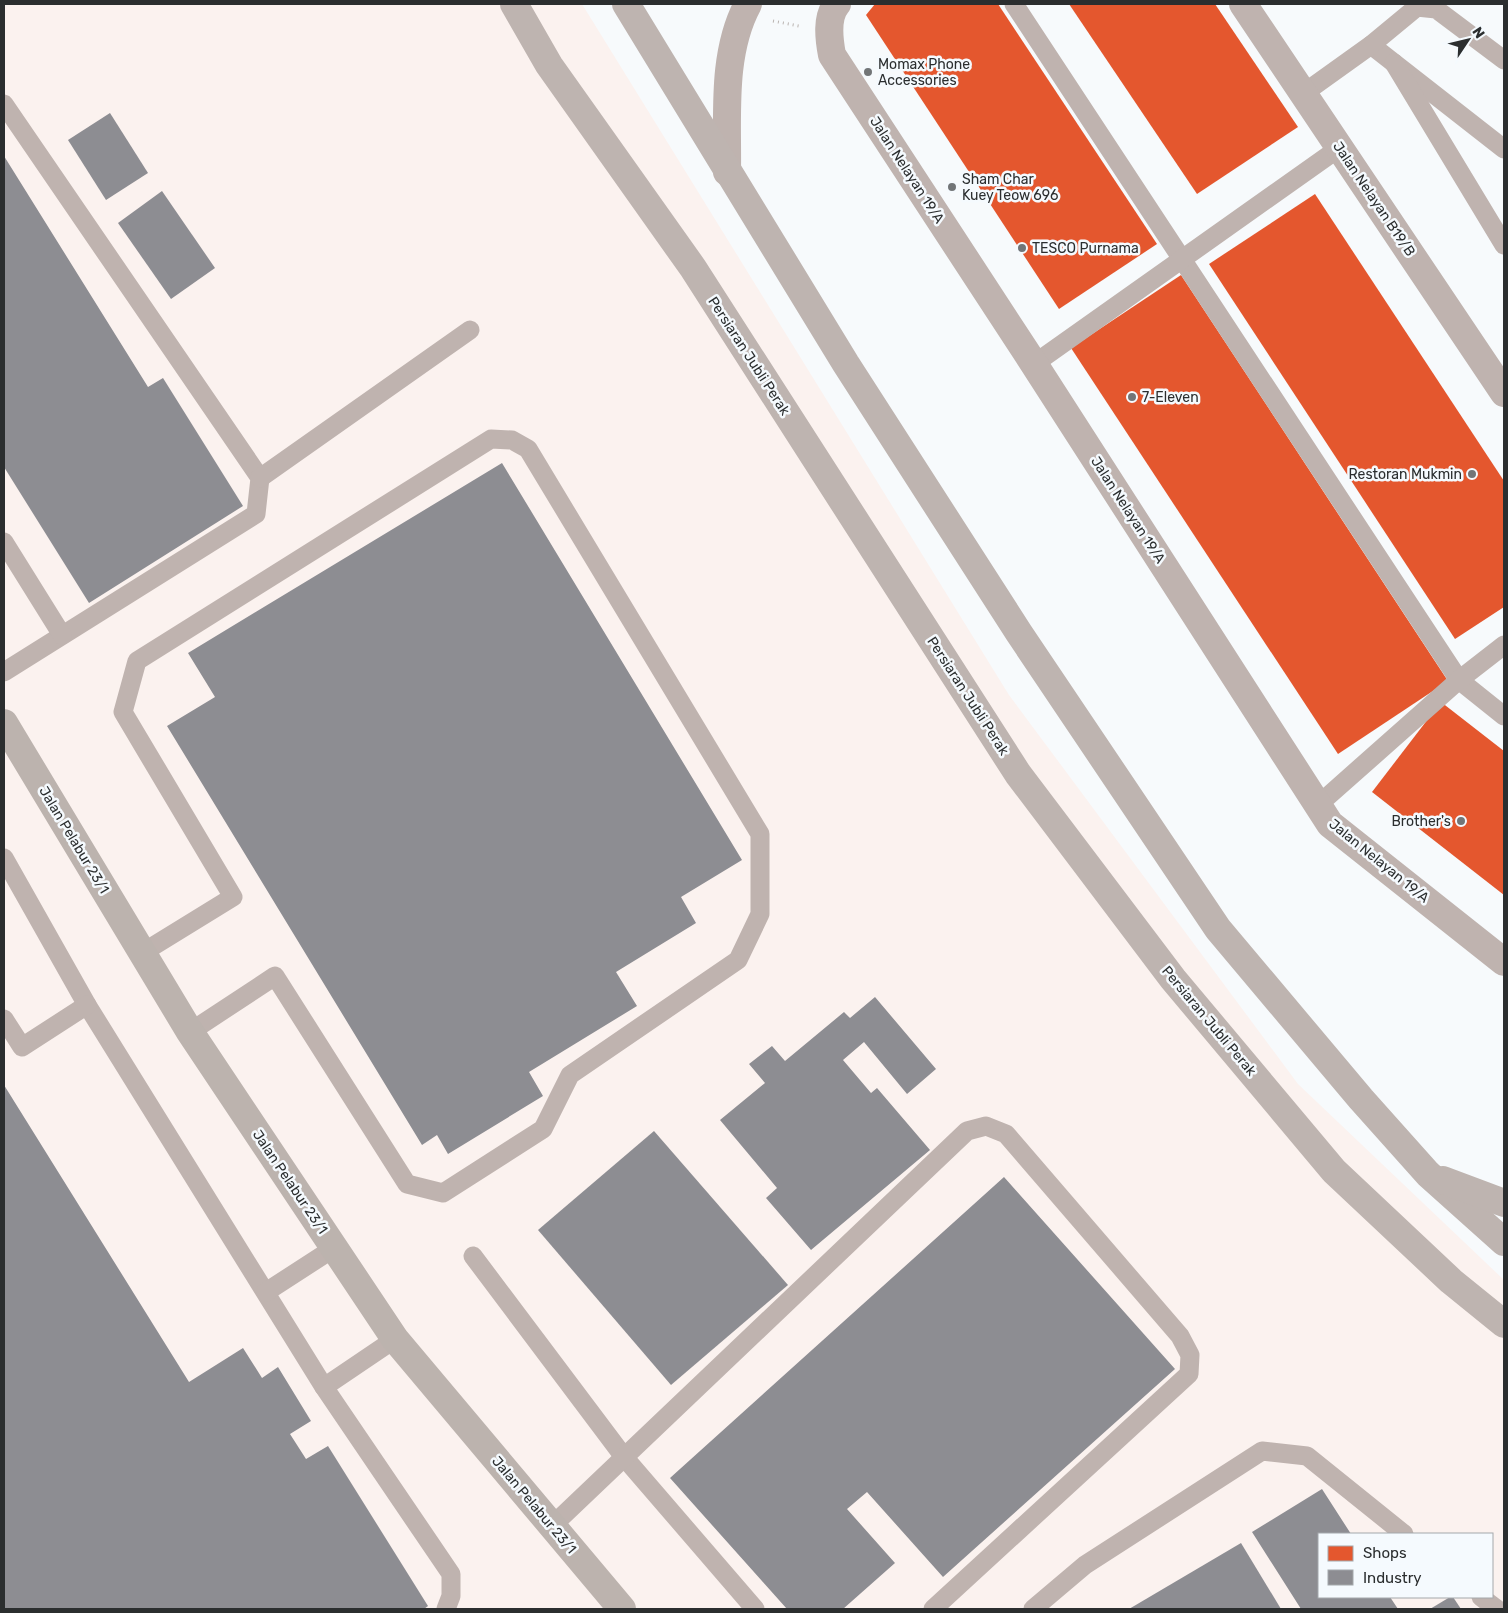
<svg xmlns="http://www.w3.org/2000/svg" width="1508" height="1613" font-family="Rubik,sans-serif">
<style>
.industrial{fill:#fbf2ef;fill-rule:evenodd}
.shops{fill:#e4572e}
.industry{fill:#8d8d92}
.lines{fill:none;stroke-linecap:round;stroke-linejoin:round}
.path{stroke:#bab4b1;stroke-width:3;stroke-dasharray:1 4;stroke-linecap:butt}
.lane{stroke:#bfb3af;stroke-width:19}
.street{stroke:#bfb3af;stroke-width:28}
.secondary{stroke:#bcb3ae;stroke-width:28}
.primary{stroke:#beb4b0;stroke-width:28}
.poi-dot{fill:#727577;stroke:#f5fafe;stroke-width:2}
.labels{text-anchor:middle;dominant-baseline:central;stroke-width:5;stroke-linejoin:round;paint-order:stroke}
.poi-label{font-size:14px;fill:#2b2e2f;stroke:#f5fafe;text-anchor:start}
.street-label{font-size:14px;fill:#2b2e2f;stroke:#f5fafe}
</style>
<rect width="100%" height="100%" fill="#f7fafc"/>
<!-- industrial -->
<path class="industrial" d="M 4,4 L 582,4 L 1009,695 L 1298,1084 L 1504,1280 L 1504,1609 L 4,1609 ZM 1319,1534 L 1492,1534 L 1492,1597 L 1319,1597 Z"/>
<!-- shops -->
<g class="shops">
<polygon points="875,4 998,4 1157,244 1059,309 866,15"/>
<polygon points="1069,4 1215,4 1298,127 1197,194"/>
<polygon points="1315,194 1504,481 1504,607 1455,639 1209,264"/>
<polygon points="1181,275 1448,681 1338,754 1071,348"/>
<polygon points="1441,702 1504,751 1504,895 1372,792"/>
</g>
<!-- industry -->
<g class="industry">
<polygon points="110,113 148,173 106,200 68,140"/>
<polygon points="4,156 148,387 163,378 243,506 89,603 4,467"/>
<polygon points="162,191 215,268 171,299 118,223"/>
<polygon points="502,463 742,860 681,897 696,923 616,972 637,1006 529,1072 543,1096 448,1154 437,1135 422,1145 167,726 215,697 188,653"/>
<polygon points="875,997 936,1069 907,1094 864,1042 843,1060 871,1093 877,1088 930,1150 811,1250 766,1198 777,1188 720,1120 765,1083 749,1064 772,1046 785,1061 844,1012 850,1018"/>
<polygon points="4,1085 189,1382 243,1348 262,1378 278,1367 311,1421 290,1434 306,1459 328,1446 428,1606 424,1609 4,1609"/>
<polygon points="654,1131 788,1285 671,1385 538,1230"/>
<polygon points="1004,1177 1175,1369 943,1577 867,1492 847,1509 895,1563 843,1609 787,1609 670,1478"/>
<polygon points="1322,1489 1351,1534 1319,1534 1319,1597 1390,1597 1398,1609 1301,1609 1252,1532"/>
<polygon points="1241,1543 1281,1609 1129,1609"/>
<polygon points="1450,1597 1453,1597 1461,1609 1430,1609"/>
</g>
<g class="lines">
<!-- path -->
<polyline class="path" points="773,21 799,26"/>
<!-- lane -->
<g class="lane">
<polyline points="1014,4 1459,680 1504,716"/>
<polyline points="1371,45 1504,149"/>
<polyline points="1394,63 1504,245"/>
<polyline points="1304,93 1371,45 1417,7 1436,9 1504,60"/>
<polyline points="4,104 260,478 256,514 4,672"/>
<polyline points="1034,364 1339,148"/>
<polyline points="260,478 470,330"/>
<polyline points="4,542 62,635"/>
<polyline points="1318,805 1459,680 1504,645"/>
<polyline points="4,858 87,1005 324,1387 395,1339"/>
<polyline points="142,953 233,897 123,712 137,661 491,439 512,440 528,449 760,834 760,914 738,960 570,1075 543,1129 443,1193 407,1184 275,976 190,1032"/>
<polyline points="4,1019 22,1047 87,1005"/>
<polyline points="473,1256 624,1457 755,1609"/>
<polyline points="266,1292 334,1248"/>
<polyline points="324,1387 451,1574 451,1596 446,1609"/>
<polyline points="552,1526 967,1131 986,1126 1006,1134 1180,1336 1190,1355 1189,1374 933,1609"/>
<polyline points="1481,1597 1497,1609"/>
<polyline points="1033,1609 1085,1565 1262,1451 1307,1456 1404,1534"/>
</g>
<!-- street -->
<g class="street">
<path d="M 837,4 C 826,17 829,39 832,55 L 1034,364 L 1330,824 L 1504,962"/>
<polyline points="1243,4 1504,393"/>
<path d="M 727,172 C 728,118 721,54 748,4"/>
</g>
<!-- secondary -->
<polyline class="secondary" points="4,723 190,1032 395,1339 622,1609"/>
<!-- primary -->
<g class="primary">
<polyline points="514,4 549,65 693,268 1018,774 1173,979 1334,1171 1451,1281 1504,1324"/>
<polyline points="626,4 846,364 1019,633 1218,929 1361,1099 1428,1174 1504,1242"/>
<polyline points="1443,1180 1504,1203"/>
</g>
</g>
<!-- markers -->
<g class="poi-dot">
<circle cx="868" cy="72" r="5"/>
<circle cx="952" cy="187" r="5"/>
<circle cx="1022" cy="248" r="5"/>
<circle cx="1132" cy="397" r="5"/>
<circle cx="1472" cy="474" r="5"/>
<circle cx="1461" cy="821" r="5"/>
</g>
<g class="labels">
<!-- poi labels -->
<g class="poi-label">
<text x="878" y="64">Momax Phone<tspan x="878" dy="16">Accessories</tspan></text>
<text x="962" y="179">Sham Char<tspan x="962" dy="16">Kuey Teow 696</tspan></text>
<text x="1032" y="248">TESCO Purnama</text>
<text x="1142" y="397">7-Eleven</text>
<text x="1462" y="474" text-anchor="end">Restoran Mukmin</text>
<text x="1451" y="821" text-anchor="end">Brother's</text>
</g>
<!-- street labels -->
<g class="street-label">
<text transform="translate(907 170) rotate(57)">Jalan Nelayan 19/A</text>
<text transform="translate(1374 199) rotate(56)">Jalan Nelayan B19/B</text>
<text transform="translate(749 356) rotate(57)">Persiaran Jubli Perak</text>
<text transform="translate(1128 510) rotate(57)">Jalan Nelayan 19/A</text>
<text transform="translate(968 696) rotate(57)">Persiaran Jubli Perak</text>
<text transform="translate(74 840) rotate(59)">Jalan Pelabur 23/1</text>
<text transform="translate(1379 861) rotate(39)">Jalan Nelayan 19/A</text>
<text transform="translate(1209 1021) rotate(50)">Persiaran Jubli Perak</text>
<text transform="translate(290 1182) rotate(56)">Jalan Pelabur 23/1</text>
<text transform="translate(534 1505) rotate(50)">Jalan Pelabur 23/1</text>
</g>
</g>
<!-- border -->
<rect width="1508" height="1613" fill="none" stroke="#2b2e2f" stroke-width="10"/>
<!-- legend -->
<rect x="1318" y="1533" width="175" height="65" fill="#f5fafe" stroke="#a4a8ab"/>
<rect x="1328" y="1546" width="25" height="15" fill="#e4572e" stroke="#a4a8ab"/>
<text x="1363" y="1558" font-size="15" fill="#2b2e2f">Shops</text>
<rect x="1328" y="1570" width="25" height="15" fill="#8d8d92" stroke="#a4a8ab"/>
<text x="1363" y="1583" font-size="15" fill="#2b2e2f">Industry</text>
<!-- north arrow -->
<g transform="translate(1468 40) rotate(55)" stroke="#f5fafe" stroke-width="4" paint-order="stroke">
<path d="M0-4L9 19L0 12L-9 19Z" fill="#2b2e2f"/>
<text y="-8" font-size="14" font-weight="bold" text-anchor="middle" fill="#2b2e2f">N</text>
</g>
</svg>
